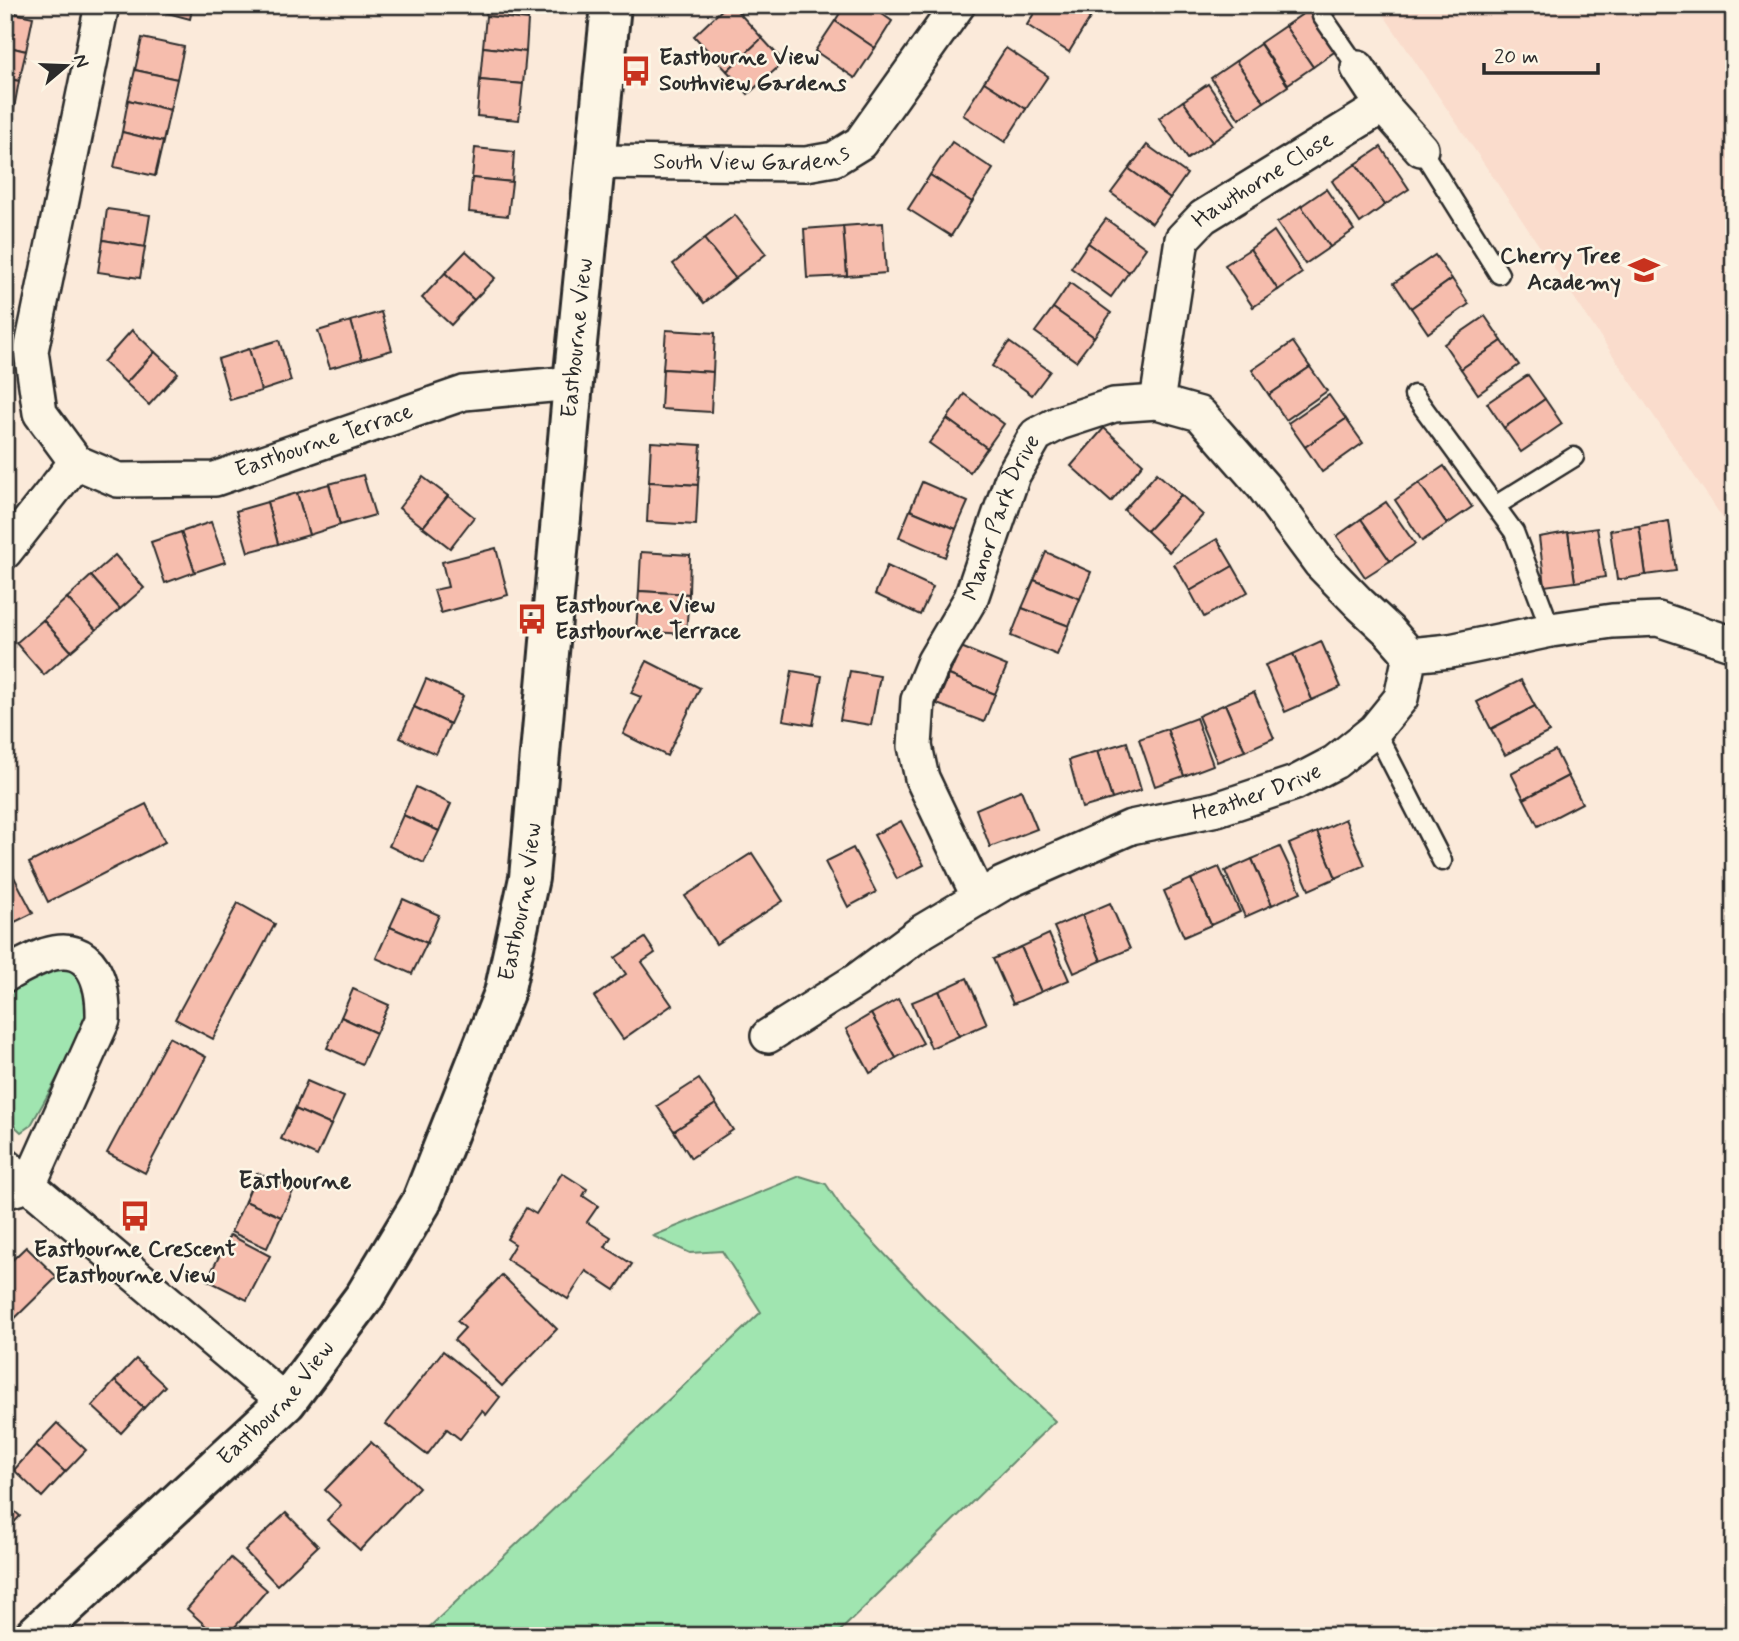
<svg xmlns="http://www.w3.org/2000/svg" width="1739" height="1641" font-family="Mynerve,sans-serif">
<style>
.built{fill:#fadccc}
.green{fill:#a0e5b0;stroke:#66886e;stroke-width:2}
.building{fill:#f6bdad;stroke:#2b2b2b;stroke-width:2}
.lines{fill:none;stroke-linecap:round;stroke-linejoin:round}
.service-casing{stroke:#2b2b2b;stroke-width:23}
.minor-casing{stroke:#2b2b2b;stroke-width:38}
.tertiary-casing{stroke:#2b2b2b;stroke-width:44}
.service{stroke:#fcf5e5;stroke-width:18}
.minor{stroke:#fcf5e5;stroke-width:33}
.tertiary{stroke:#fcf5e5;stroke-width:38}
.labels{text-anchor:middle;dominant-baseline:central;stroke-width:5;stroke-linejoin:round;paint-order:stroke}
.poi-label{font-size:23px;font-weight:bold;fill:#2b2b2b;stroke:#fcf5e5;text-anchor:start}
.street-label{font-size:23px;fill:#2b2b2b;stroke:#fcf5e5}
.neighbourhood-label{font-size:24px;font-weight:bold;fill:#2b2b2b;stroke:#fcf5e5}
</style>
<rect width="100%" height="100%" fill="#fbeada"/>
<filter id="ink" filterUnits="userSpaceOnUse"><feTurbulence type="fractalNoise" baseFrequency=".0143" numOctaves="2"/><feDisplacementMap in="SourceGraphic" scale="14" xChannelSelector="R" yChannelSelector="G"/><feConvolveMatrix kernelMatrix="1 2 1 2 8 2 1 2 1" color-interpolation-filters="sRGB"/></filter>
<g filter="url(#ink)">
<!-- built -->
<polygon class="built" points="1377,5 1734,5 1734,535"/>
<!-- green -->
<g class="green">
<path d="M 67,966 C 79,971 89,979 90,993 C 91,1025 47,1095 31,1125 L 21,1132 L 5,1117 L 5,991 L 54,968 Z"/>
<polygon points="800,1176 826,1184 844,1211 926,1298 1055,1421 835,1636 420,1636 761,1312 722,1251 690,1253 653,1236"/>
</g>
<!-- building -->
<g class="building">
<polygon points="149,5 193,5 190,19 149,8"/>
<polygon points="487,5 530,5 528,20 486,16"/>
<polygon points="727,5 732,5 762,38 727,71 694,36"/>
<polygon points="845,5 869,5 892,21 875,48 835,21"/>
<polygon points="1039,5 1070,5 1090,18 1069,52 1027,25"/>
<polygon points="1070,5 1098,5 1090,18"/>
<polygon points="1310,9 1337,50 1313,67 1285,26"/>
<polygon points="5,11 33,17 26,51 5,46"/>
<polygon points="486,16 528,20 526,52 483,47"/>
<polygon points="835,21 875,48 855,78 815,51"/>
<polygon points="1285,26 1313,67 1288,84 1260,43"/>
<polygon points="142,38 184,47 177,79 135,70"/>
<polygon points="762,38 784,62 748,94 727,71"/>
<polygon points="1260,44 1288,86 1264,102 1236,61"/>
<polygon points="5,46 26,51 19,81 5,78"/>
<polygon points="483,47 526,52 523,84 480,80"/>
<polygon points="1006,48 1048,76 1026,109 984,82"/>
<polygon points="1236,61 1264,102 1239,119 1211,78"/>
<polygon points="135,70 177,79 170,110 128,100"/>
<polygon points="5,78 19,81 12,119 5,117"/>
<polygon points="480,80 523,84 519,120 477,116"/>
<polygon points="984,82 1026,109 1005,142 963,115"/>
<polygon points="1208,84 1236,125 1212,142 1183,101"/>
<polygon points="128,100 170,110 163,142 122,132"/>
<polygon points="1183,101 1212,142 1187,159 1159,118"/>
<polygon points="5,117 12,119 5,151"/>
<polygon points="122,132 163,142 155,176 114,167"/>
<polygon points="952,142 993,169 972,202 930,175"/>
<polygon points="1147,145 1187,174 1170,198 1129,169"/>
<polygon points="1381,147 1409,189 1385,205 1356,164"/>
<polygon points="475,148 514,152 512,182 472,178"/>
<polygon points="1356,164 1385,205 1360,223 1332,181"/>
<polygon points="1129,169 1170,198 1152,223 1111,193"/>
<polygon points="930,175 972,202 951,236 908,209"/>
<polygon points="472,178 512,182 508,216 469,212"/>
<polygon points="1326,189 1354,230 1330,247 1301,206"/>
<polygon points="1301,206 1330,247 1305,264 1277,223"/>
<polygon points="107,209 150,215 145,247 103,240"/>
<polygon points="735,215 766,254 735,278 704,239"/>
<polygon points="1106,219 1146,248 1129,272 1088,243"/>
<polygon points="883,223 886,273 847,276 843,226"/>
<polygon points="843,226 847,276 807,278 804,229"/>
<polygon points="1274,231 1302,273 1278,290 1250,249"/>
<polygon points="704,239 735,278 704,303 673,264"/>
<polygon points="103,240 145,247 140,278 98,272"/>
<polygon points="1088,243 1129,272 1111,297 1071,268"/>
<polygon points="1250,249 1278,290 1253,307 1225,265"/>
<polygon points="466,251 495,278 474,300 445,273"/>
<polygon points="1435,255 1452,279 1411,308 1394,283"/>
<polygon points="445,273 474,300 451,325 422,298"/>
<polygon points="1452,279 1469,304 1428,333 1411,308"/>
<polygon points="1070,283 1111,313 1094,337 1053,308"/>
<polygon points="1053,308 1094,337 1076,361 1035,332"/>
<polygon points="381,312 392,350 362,359 351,321"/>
<polygon points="1485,316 1502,341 1461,369 1444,344"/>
<polygon points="351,321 362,359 330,368 318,331"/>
<polygon points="132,330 155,352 126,383 103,362"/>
<polygon points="666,330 715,333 713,372 663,369"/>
<polygon points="279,340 291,381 261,391 249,349"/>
<polygon points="1502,341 1519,365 1478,394 1461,369"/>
<polygon points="1009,342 1050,371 1032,395 992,366"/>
<polygon points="1293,342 1310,367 1269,395 1252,370"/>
<polygon points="249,349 261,391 230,400 218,359"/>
<polygon points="155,352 178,373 149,405 126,383"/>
<polygon points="1310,367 1327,391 1286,420 1269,395"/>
<polygon points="663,369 713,372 711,412 661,409"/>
<polygon points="1528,375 1545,399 1504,428 1487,403"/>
<polygon points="964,394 1004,424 987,448 947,419"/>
<polygon points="1329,395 1346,419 1305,447 1288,423"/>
<polygon points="1545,399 1562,424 1521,452 1504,428"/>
<polygon points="947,419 987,448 970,472 929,443"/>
<polygon points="1346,419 1363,443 1322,472 1305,447"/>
<polygon points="1104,428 1143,464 1111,502 1071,466"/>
<polygon points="651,442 701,445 698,485 649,482"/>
<polygon points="1444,466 1472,507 1447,524 1419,483"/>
<polygon points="1157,473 1181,495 1147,531 1124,510"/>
<polygon points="363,475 375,515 340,525 329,484"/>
<polygon points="423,477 448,496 423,527 399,508"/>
<polygon points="649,482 698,485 696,525 647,522"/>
<polygon points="922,482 968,502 956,529 910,510"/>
<polygon points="1419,483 1447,524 1422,541 1395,500"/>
<polygon points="329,484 340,525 309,535 297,493"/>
<polygon points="297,493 309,535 278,544 267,502"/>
<polygon points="1181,495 1203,515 1169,552 1147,531"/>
<polygon points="448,496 474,517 450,548 423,527"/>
<polygon points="267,502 278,544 248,552 236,511"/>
<polygon points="1386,502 1415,544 1390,561 1361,519"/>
<polygon points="910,510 956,529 945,557 899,537"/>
<polygon points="1361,519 1390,561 1365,577 1337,536"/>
<polygon points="1669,521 1676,571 1646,575 1639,526"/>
<polygon points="211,522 225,562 195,572 181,532"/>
<polygon points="1639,526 1646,575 1617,580 1610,530"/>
<polygon points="1597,528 1605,577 1575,582 1568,532"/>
<polygon points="181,532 195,572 165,583 151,542"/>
<polygon points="1568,532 1575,582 1545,586 1539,537"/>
<polygon points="1217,539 1233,566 1190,591 1174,564"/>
<polygon points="496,548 508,595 441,613 434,590 448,587 442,562"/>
<polygon points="641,552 690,555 689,594 639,591"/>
<polygon points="1046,552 1091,572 1080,599 1034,580"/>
<polygon points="115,555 144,588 120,609 91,576"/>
<polygon points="887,566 933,587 920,615 875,594"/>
<polygon points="1233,566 1248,592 1204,617 1190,591"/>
<polygon points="91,576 120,609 96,630 67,598"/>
<polygon points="1034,580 1080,599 1069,626 1022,608"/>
<polygon points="639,591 689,594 686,634 636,631"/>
<polygon points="67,598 96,630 71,651 43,620"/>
<polygon points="1022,608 1069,626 1057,655 1011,636"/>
<polygon points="43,620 71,651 44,675 16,643"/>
<polygon points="1321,641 1341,687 1312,700 1293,654"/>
<polygon points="961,647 1007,666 995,694 949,675"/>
<polygon points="1293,654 1312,700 1285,712 1265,665"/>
<polygon points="647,661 700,688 667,756 623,734 641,697 631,693"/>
<polygon points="792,671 822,676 813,725 783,720"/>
<polygon points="850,671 880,676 871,725 840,720"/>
<polygon points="949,675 995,694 984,722 937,704"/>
<polygon points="426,679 463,696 450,724 414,707"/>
<polygon points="1521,680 1535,706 1491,729 1477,702"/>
<polygon points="1254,692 1274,738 1245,751 1225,704"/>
<polygon points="1225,704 1245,751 1217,762 1198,716"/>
<polygon points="1535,706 1549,732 1505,755 1491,729"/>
<polygon points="414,707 450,724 436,754 400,738"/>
<polygon points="1196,718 1213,765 1184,776 1167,729"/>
<polygon points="1167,729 1184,776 1155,786 1139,739"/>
<polygon points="1127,742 1141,790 1112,799 1097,751"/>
<polygon points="1555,750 1568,776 1524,799 1511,773"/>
<polygon points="1097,751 1112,799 1082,808 1069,760"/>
<polygon points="1568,776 1582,803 1538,826 1524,799"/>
<polygon points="416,787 451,804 439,831 403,815"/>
<polygon points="1021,790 1037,829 990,847 976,809"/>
<polygon points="146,804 165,842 48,902 29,863"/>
<polygon points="403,815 439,831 424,863 389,846"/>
<polygon points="1345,819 1365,865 1336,878 1317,832"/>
<polygon points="901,821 924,865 897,879 874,835"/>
<polygon points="1317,832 1336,878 1309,890 1289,844"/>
<polygon points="1280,847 1301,892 1272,905 1252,859"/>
<polygon points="853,848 876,892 848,907 825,862"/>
<polygon points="752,853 783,901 716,944 685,896"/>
<polygon points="1252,859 1272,905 1245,917 1225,871"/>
<polygon points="1219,867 1240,912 1211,925 1191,879"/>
<polygon points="13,875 33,913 5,927 5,879"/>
<polygon points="1191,879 1211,925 1184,937 1164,891"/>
<polygon points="403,899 439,915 427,943 390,927"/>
<polygon points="238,903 275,924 213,1039 175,1019"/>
<polygon points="1110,903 1130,949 1101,961 1082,915"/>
<polygon points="1082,915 1101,961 1074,973 1054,927"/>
<polygon points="390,927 427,943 412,974 376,958"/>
<polygon points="1049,934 1069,980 1041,992 1021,947"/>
<polygon points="645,938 655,953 642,962 672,1005 623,1039 594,997 626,974 615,958"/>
<polygon points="1021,947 1041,992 1013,1004 993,959"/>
<polygon points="967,978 987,1024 959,1036 939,991"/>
<polygon points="353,989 389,1005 376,1033 341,1017"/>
<polygon points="939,991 959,1036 931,1048 912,1002"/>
<polygon points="898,999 923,1043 896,1058 871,1014"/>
<polygon points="871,1014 896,1058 870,1073 846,1029"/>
<polygon points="341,1017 376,1033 362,1064 327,1048"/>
<polygon points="169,1037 206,1057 145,1173 107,1153"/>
<polygon points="699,1079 716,1104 674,1131 657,1106"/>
<polygon points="307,1081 344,1097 331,1125 295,1109"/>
<polygon points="716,1104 733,1130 691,1158 674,1131"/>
<polygon points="295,1109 331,1125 317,1156 281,1139"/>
<polygon points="257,1173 294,1189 281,1217 245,1201"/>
<polygon points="562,1173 587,1189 583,1196 598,1206 587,1222 611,1237 605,1247 632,1264 615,1290 586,1271 568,1299 506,1259 515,1244 507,1239 526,1208 536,1214"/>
<polygon points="245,1201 281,1217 267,1248 231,1232"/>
<polygon points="230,1235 270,1256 247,1300 207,1280"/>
<polygon points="26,1247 57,1277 5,1328 5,1267"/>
<polygon points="502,1275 557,1329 502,1386 454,1340 465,1328 457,1321"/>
<polygon points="443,1351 500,1397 486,1415 482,1411 460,1439 447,1429 427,1455 386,1424"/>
<polygon points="136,1359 165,1386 144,1408 115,1381"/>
<polygon points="115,1381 144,1408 121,1433 92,1406"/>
<polygon points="57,1423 86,1450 65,1472 36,1445"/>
<polygon points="371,1442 419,1487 360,1550 327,1520 341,1505 325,1490"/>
<polygon points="36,1445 65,1472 42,1497 14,1470"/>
<polygon points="5,1503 20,1516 5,1532"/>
<polygon points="286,1513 318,1546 277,1585 245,1551"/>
<polygon points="231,1558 267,1590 227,1636 217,1636 187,1609"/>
</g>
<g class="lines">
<!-- service casing -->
<g class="service-casing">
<g id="service">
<polyline points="1322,16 1358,68"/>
<polyline points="1421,149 1499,274"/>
<polyline points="1414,395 1514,532 1551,630"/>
<polyline points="1495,506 1574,457"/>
<polyline points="1375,730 1442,861"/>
</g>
</g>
<!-- minor casing -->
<g class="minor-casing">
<g id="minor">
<path id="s1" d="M 102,5 L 31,351 L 40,413 L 76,462 L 118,480 L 215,479 L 464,393 L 573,383"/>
<polyline points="1358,68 1383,106"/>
<path id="s2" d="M 596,162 L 806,164 L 834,159 L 860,143 L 958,5"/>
<path id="s3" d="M 1157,402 L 1182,239 L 1203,217 L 1383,106 L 1421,149"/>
<polyline points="5,552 76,462"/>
<path id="s4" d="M 979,898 L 922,778 L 915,746 L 918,700 L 934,661 L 971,598 L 1013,475 L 1036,435 L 1059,423 L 1114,405 L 1157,402 L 1200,414 L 1263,486 L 1320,563 L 1360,604 L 1389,631 L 1410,655"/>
<path d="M 5,975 C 18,968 32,960 46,955 C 93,940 104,984 103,1020 L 29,1185 L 8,1191"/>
<path id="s5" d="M 768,1036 L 857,980 L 923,931 L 1002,884 L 1131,827 L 1217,809 L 1295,783 L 1335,762 L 1375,730 L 1401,698 L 1410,655 L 1450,651 L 1551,630 L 1612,621 L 1658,619 L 1734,644"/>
<polyline points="5,1165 286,1402"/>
</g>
</g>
<!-- tertiary casing -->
<g class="tertiary-casing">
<g id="tertiary">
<path id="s6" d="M 34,1636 L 286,1402 L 365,1296 L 421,1203 L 504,993 L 529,878 L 573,383 L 611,5"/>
</g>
</g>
<!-- service -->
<use href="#service" class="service"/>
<!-- minor -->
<use href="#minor" class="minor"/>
<!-- tertiary -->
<use href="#tertiary" class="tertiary"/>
</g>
</g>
<!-- icons -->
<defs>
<g id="bus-bare" transform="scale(2.415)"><path d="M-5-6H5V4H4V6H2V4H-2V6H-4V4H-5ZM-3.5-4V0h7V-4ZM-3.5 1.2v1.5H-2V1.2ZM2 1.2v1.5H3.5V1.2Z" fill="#c8321e" stroke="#fcf5e5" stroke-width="2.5" paint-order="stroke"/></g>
<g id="school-bare" transform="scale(2.415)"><path d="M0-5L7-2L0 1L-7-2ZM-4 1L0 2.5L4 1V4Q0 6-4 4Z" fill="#c8321e" stroke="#fcf5e5" stroke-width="2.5" paint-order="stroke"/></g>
</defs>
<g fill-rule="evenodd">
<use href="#bus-bare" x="636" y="71"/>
<use href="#school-bare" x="1644" y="270"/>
<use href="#bus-bare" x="532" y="619"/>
<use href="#bus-bare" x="135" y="1216"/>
</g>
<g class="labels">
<!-- poi labels -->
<g class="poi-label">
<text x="659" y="58">Eastbourne View<tspan x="659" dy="26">Southview Gardens</tspan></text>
<text x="1621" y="257" text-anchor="end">Cherry Tree<tspan x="1621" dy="26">Academy</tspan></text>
<text x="555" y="606">Eastbourne View<tspan x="555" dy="26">Eastbourne Terrace</tspan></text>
<text x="135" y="1250" text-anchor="middle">Eastbourne Crescent<tspan x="135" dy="26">Eastbourne View</tspan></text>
</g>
<!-- street labels -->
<g class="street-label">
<text stroke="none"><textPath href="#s2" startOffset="156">South View Gardens</textPath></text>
<text stroke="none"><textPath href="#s3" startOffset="266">Hawthorne Close</textPath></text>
<text stroke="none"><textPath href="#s6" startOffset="1470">Eastbourne View</textPath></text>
<text stroke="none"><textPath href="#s1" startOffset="735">Eastbourne Terrace</textPath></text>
<text stroke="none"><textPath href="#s4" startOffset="413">Manor Park Drive</textPath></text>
<text stroke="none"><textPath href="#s5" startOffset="551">Heather Drive</textPath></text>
<text stroke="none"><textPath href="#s6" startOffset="903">Eastbourne View</textPath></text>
<text stroke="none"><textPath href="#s6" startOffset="336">Eastbourne View</textPath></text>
</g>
<!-- neighbourhood labels -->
<g class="neighbourhood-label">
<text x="295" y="1181">Eastbourne</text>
</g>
</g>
<!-- margin -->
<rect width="1739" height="1641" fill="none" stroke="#fcf5e5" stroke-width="28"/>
<rect x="14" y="14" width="1711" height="1613" fill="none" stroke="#2b2b2b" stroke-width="2.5" filter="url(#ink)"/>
<!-- north arrow -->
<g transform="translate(66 66) rotate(71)" stroke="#fcf5e5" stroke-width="5" paint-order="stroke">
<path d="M0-5L12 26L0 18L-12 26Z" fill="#2b2b2b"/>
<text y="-10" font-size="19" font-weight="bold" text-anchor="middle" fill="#2b2b2b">N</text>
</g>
<!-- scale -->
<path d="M1484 63v10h114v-10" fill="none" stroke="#2b2b2b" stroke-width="3.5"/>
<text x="1494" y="63" font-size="21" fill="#2b2b2b" stroke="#fcf5e5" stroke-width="5" paint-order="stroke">20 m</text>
</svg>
